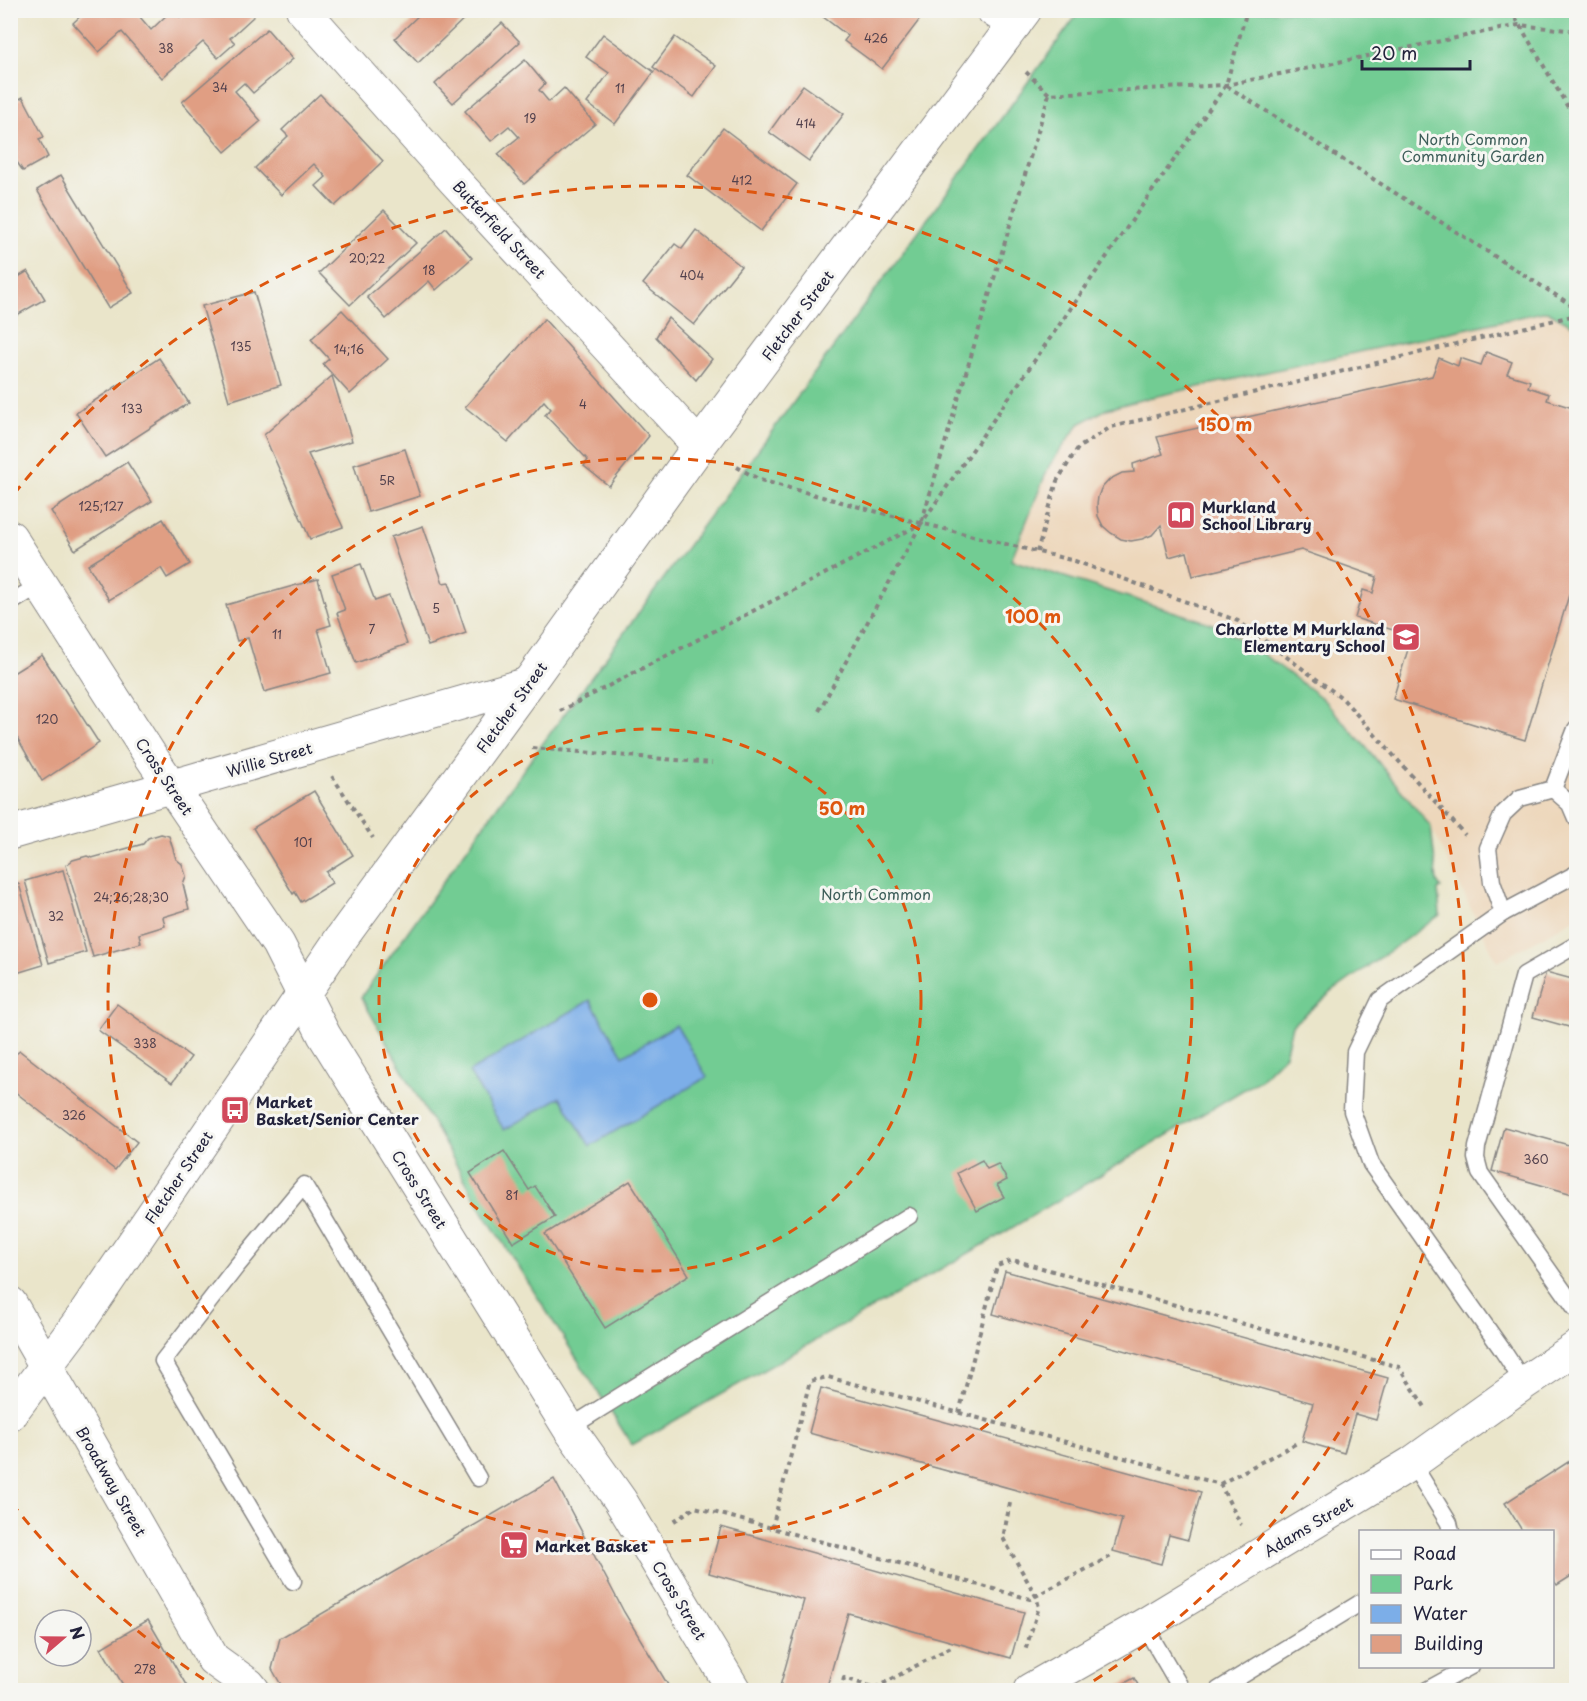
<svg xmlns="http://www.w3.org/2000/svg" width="1587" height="1701" font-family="'Playpen Sans',sans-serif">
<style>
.built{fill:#edd7bb}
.green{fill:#72cc93;stroke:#4a7767;stroke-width:1.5}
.water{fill:#7caee8;stroke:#4f6892;stroke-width:1.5}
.building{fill:#e09e83}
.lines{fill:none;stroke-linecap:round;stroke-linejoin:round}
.service-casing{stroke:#868482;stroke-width:19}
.minor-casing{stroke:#868482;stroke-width:35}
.tertiary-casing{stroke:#868482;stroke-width:35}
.secondary-casing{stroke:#868482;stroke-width:35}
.path{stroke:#868482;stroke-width:4;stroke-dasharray:4.5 4.5;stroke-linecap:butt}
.service{stroke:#fff;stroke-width:16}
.minor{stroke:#fff;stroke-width:33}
.tertiary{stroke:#fff;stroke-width:33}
.secondary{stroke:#fff;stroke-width:33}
.ring{fill:none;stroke:#de560e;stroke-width:3;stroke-dasharray:10 8}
.labels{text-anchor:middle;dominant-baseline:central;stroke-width:6;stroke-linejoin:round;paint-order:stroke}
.number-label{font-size:12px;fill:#52414d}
.park-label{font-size:15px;fill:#3e5e5a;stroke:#f6f6f2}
.street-label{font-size:15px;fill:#22223b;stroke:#f6f6f2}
.poi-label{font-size:15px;font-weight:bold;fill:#22223b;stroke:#f6f6f2;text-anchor:start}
.centre{fill:#de560e;stroke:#f6f6f2;stroke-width:3}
.ring-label{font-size:18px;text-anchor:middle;font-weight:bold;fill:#de560e;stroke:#f6f6f2;stroke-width:6;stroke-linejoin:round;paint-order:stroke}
</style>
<rect width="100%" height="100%" fill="#f6f6f2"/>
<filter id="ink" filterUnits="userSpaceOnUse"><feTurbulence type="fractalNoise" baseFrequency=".0167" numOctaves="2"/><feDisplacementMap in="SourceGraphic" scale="12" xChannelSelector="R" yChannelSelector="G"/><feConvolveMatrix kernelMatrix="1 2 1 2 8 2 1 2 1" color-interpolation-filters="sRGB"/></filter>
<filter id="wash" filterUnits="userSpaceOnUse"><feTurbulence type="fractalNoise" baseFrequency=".008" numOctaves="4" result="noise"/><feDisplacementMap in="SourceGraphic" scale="24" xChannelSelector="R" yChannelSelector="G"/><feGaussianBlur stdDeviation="1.35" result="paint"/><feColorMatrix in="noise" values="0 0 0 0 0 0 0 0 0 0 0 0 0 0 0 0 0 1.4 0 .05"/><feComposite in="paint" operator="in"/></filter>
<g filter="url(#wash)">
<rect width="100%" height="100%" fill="#eae5ca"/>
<!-- built -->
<polygon class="built" points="1547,311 1576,327 1576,918 1497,962 1431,827 1366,747 1322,698 1011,561 1049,466 1079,424 1107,409 1148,398"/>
<!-- green -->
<polygon class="green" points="1080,11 1576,11 1576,327 1547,311 1148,398 1107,409 1079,424 1049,466 1011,560 1216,625 1256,649 1322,698 1366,747 1431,827 1437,882 1441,888 1438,890 1440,915 1332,992 1292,1025 1285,1055 1260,1080 990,1241 632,1445 485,1215 361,997 513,784"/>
<!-- water -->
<polygon class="water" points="590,1000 623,1056 676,1025 707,1077 590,1146 560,1097 504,1130 469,1072"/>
<g id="blocks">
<!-- building -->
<g class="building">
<polygon points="87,10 134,10 151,30 172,10 174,10 180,17 188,10 249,10 254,16 230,38 235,43 218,58 203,42 162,78 122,32 99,52 73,23"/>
<polygon points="424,10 473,10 418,63 395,38"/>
<polygon points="814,10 919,10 924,14 882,69 844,41 848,36"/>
<polygon points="502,23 520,42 453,103 435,84"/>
<polygon points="267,29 293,59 253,93 244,83 235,91 261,121 225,152 182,102"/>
<polygon points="603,34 654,72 615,124 587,103 609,73 586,57"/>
<polygon points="675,37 716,66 694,97 653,67"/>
<polygon points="525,60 545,84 539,90 549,102 564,88 595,124 524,184 498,154 519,137 509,126 491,141 465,111"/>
<polygon points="803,85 844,114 809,161 769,132"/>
<polygon points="320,94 383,161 335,206 316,186 326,177 314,164 281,195 255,168 288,136 282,130"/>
<polygon points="23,97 44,137 39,139 48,157 23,171 12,155 10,156 10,104"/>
<polygon points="723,128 797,184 761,231 687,175"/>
<polygon points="61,175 133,293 108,308 37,190"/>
<polygon points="384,210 416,243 350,305 319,273"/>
<polygon points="446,228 472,258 436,290 429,281 386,319 367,297"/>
<polygon points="696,230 741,266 694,325 643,284 675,244 682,249"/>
<polygon points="28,271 45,299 10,319 10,282"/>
<polygon points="254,292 281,385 229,401 202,306"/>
<polygon points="342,310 388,359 350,394 323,364 329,359 311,339"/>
<polygon points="668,318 712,359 696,380 656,337"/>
<polygon points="544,319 649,436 609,486 584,466 588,460 545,415 551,409 544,401 508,442 465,407"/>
<polygon points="1486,352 1512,362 1507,374 1530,381 1528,387 1549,394 1547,400 1576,409 1576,572 1525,740 1393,699 1412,636 1355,618 1363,590 1373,593 1377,577 1301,550 1193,576 1187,552 1169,557 1161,525 1152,535 1142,539 1131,541 1121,539 1111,533 1103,526 1098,516 1097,505 1098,497 1101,489 1110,479 1122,473 1134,472 1133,464 1163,454 1157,437 1432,376 1439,358 1458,366 1460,358 1481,365"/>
<polygon points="159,358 189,403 105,457 76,413"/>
<polygon points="332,376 352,441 308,454 343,527 310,539 264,435"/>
<polygon points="405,449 420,496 368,512 354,465"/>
<polygon points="127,462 152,501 75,550 51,511"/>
<polygon points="163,519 190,564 167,578 161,568 109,600 88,565"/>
<polygon points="423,526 443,583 449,582 466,633 428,646 391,537"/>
<polygon points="361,564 375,601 389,596 407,644 356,663 337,613 345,610 332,574"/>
<polygon points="318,579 331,625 318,629 331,673 264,692 248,638 237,641 226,605"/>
<polygon points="42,655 99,743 42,781 10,725 10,713 14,711 10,707 10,675"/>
<polygon points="314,791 353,855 326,872 332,883 301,902 295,892 293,894 253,828"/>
<polygon points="161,834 169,836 176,859 182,864 186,876 183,884 189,909 163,917 165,926 139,934 141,943 93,957 66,865 73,860 87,856 92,858 143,844 148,838"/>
<polygon points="63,870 86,952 49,963 25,881"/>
<polygon points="19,884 43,965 10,975 10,886"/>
<polygon points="1546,972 1576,980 1576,1029 1533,1017"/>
<polygon points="117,1004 191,1057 172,1083 98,1030"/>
<polygon points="20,1051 137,1142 115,1170 10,1088 10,1058"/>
<polygon points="1504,1127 1576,1147 1576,1195 1492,1171"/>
<polygon points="504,1151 529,1190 535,1186 555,1217 513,1243 470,1173"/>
<polygon points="982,1160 987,1169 998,1164 1007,1180 997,1185 1004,1197 977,1211 957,1173"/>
<polygon points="630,1181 689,1275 605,1328 545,1234"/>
<polygon points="1005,1271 1388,1378 1376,1420 1355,1414 1344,1453 1302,1441 1313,1403 993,1314"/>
<polygon points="821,1388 1201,1492 1188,1540 1169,1535 1161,1564 1113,1551 1122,1519 809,1433"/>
<polygon points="1576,1457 1576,1573 1557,1585 1552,1579 1552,1532 1523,1532 1505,1503"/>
<polygon points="554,1479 624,1612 671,1690 284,1690 272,1669 280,1638"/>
<polygon points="721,1527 1024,1612 1011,1658 848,1613 826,1690 779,1690 804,1600 709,1573"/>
<polygon points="148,1620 189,1690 126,1690 101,1648"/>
<polygon points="1134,1678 1141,1690 1112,1690"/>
</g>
</g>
</g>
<g filter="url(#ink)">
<use href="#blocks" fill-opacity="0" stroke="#868482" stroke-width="1.5"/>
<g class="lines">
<!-- service casing -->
<g class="service-casing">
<g id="service">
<polyline points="10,603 41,584"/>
<polyline points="1553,789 1570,804 1576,818"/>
<polyline points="1503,913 1492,882 1488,848 1503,814 1520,798 1553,789 1576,729"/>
<polyline points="1576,945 1524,975 1477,1147 1476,1158 1480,1173 1576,1309"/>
<polyline points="1524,1383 1501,1348 1371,1164 1352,1111 1355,1052 1380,1000 1503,913 1576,874"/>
<polyline points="569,1428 909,1216"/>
<polyline points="1412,1463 1449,1523 1451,1532"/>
<polyline points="293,1581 163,1361 236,1267 304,1185 478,1478"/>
<polyline points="1144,1625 1182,1690"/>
<polyline points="1218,1690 1360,1603"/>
<polyline points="1427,1690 1471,1666"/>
</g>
</g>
<!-- minor casing -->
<g class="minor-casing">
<g id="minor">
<polyline points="303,10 454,180 699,446"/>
<polyline points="993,10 1015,24"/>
<polyline points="10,537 150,755 278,944 324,1035 569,1428 620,1500 734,1690"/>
</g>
</g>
<!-- tertiary casing -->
<g class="tertiary-casing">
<g id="tertiary">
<polyline points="10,833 527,684"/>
<polyline points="1030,1690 1144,1625 1412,1463 1524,1383 1576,1348"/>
</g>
</g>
<!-- secondary casing -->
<g class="secondary-casing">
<g id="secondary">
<polyline points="10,1303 213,1659 249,1685 253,1690"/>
<polyline points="10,1414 83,1317 340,940 535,674 699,446 1025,10"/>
</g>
</g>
<!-- path -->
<g class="path">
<polyline points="1511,10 1576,121"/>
<polyline points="1026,72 1049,94 1226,85 1519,25 1576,31"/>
<polyline points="1227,86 1576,308"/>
<polyline points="737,467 760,480 900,518 1075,561 1238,621 1342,698 1465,835"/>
<polyline points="1037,552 1057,481 1078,448 1111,427 1576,315"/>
<polyline points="560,711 921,524 1226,85 1247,10"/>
<polyline points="819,711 921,524 1049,94"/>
<polyline points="532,748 712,763"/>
<polyline points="332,776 373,838"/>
<polyline points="959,1413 997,1266 1013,1260 1399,1367 1427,1410"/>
<polyline points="1220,1484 1297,1443"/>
<polyline points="1010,1503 1003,1538 1036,1596 1039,1607 1025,1651"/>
<polyline points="674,1521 695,1507 1030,1599 1111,1556"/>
<polyline points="772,1528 810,1381 828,1377 1220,1484 1241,1525"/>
<polyline points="841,1690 844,1678 875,1688 951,1647"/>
</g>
<!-- service -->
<use href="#service" class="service"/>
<!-- minor -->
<use href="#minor" class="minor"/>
<!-- tertiary -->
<use href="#tertiary" class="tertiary"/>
<!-- secondary -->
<use href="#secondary" class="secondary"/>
</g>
</g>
<!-- distance rings -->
<g class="ring">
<circle cx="650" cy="1000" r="271"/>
<circle cx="650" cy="1000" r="542"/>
<path d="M219 1689A813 813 0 0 1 14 1506M14 494A813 813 0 1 1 1081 1689"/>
</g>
<!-- icons -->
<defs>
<g id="library-square" transform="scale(1.5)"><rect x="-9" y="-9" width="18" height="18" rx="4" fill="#d1495b" stroke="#f6f6f2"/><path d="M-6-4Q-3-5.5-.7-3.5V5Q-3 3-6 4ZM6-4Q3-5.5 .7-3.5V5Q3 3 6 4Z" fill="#fff"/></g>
<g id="school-square" transform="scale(1.5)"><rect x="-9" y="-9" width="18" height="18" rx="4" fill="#d1495b" stroke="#f6f6f2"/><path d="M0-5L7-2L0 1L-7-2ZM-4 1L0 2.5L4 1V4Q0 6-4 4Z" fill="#fff"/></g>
<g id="bus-square" transform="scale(1.5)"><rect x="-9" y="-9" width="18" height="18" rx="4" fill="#d1495b" stroke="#f6f6f2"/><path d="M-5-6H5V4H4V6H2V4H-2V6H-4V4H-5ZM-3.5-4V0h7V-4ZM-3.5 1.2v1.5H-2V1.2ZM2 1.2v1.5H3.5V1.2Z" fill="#fff"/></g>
<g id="supermarket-square" transform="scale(1.5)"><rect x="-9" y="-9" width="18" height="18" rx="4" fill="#d1495b" stroke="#f6f6f2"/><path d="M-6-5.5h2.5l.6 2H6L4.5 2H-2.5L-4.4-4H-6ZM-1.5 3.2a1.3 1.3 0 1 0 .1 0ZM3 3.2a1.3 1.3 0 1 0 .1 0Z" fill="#fff"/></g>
</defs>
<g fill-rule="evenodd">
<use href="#library-square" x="1181" y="515"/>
<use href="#school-square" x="1406" y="637"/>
<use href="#bus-square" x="235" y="1110"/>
<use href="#supermarket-square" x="514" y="1545"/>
</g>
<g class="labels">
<!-- number labels -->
<g class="number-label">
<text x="876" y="38">426</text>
<text x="166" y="48">38</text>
<text x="220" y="87">34</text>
<text x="620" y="88">11</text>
<text x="530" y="118">19</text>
<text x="806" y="123">414</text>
<text x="742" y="180">412</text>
<text x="367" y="258">20;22</text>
<text x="429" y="270">18</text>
<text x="692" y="275">404</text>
<text x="241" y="346">135</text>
<text x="349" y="349">14;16</text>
<text x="583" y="404">4</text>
<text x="132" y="408">133</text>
<text x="387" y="480">5R</text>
<text x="101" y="506">125;127</text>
<text x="436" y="608">5</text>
<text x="372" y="629">7</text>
<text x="277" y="634">11</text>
<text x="47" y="719">120</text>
<text x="303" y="842">101</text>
<text x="131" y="897">24;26;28;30</text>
<text x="56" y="916">32</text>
<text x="145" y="1043">338</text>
<text x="74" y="1115">326</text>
<text x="1536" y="1159">360</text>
<text x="512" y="1195">81</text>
<text x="145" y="1669">278</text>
</g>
<!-- park labels -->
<g class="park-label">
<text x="1473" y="138">North Common<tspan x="1473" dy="17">Community Garden</tspan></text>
<text x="876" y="893">North Common</text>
</g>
<!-- street labels -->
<g class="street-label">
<text transform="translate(500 229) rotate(47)">Butterfield Street</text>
<text transform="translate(797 315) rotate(-53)">Fletcher Street</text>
<text transform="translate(511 707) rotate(-54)">Fletcher Street</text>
<text transform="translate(269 759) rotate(-16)">Willie Street</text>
<text transform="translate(165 776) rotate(56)">Cross Street</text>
<text transform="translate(178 1177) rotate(-56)">Fletcher Street</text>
<text transform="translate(420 1189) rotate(58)">Cross Street</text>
<text transform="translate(112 1481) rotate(60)">Broadway Street</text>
<text transform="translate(1308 1526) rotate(-31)">Adams Street</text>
<text transform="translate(680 1600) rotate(59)">Cross Street</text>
</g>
<!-- poi labels -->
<g class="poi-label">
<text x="1202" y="506">Murkland<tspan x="1202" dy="17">School Library</tspan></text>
<text x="1385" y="628" text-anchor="end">Charlotte M Murkland<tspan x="1385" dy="17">Elementary School</tspan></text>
<text x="256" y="1101">Market<tspan x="256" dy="17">Basket/Senior Center</tspan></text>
<text x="535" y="1545">Market Basket</text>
</g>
</g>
<circle cx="650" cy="1000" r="9" class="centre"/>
<g class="ring-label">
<text x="1225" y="431">150 m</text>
<text x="1033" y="623">100 m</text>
<text x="842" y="815">50 m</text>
</g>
<!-- margin -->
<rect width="1587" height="1701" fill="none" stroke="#f6f6f2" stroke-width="36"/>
<!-- legend -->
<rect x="1359" y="1530" width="195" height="138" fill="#f6f6f2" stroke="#a1a1a9" stroke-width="1.5"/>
<rect x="1371" y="1550" width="30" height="9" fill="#ffffff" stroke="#a1a1a9" stroke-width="1.5"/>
<text x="1413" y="1560" font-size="18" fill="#22223b">Road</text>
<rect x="1371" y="1575" width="30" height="18" fill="#72cc93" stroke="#a1a1a9" stroke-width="1.5"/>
<text x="1413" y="1590" font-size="18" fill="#22223b">Park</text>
<rect x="1371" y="1605" width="30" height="18" fill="#7caee8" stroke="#a1a1a9" stroke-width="1.5"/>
<text x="1413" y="1620" font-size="18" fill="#22223b">Water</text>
<rect x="1371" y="1635" width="30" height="18" fill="#e09e83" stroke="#a1a1a9" stroke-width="1.5"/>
<text x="1413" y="1650" font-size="18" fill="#22223b">Building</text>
<!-- north arrow -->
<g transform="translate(63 1638) rotate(70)"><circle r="28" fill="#f6f6f2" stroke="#a1a1a9" stroke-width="1.5"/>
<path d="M0-4.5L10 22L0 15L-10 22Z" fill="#d1495b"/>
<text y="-9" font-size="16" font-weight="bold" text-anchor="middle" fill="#22223b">N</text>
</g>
<!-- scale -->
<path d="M1362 60v9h108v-9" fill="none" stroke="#22223b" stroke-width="3"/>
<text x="1371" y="60" font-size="18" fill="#22223b" stroke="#f6f6f2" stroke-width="4.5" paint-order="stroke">20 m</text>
</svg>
